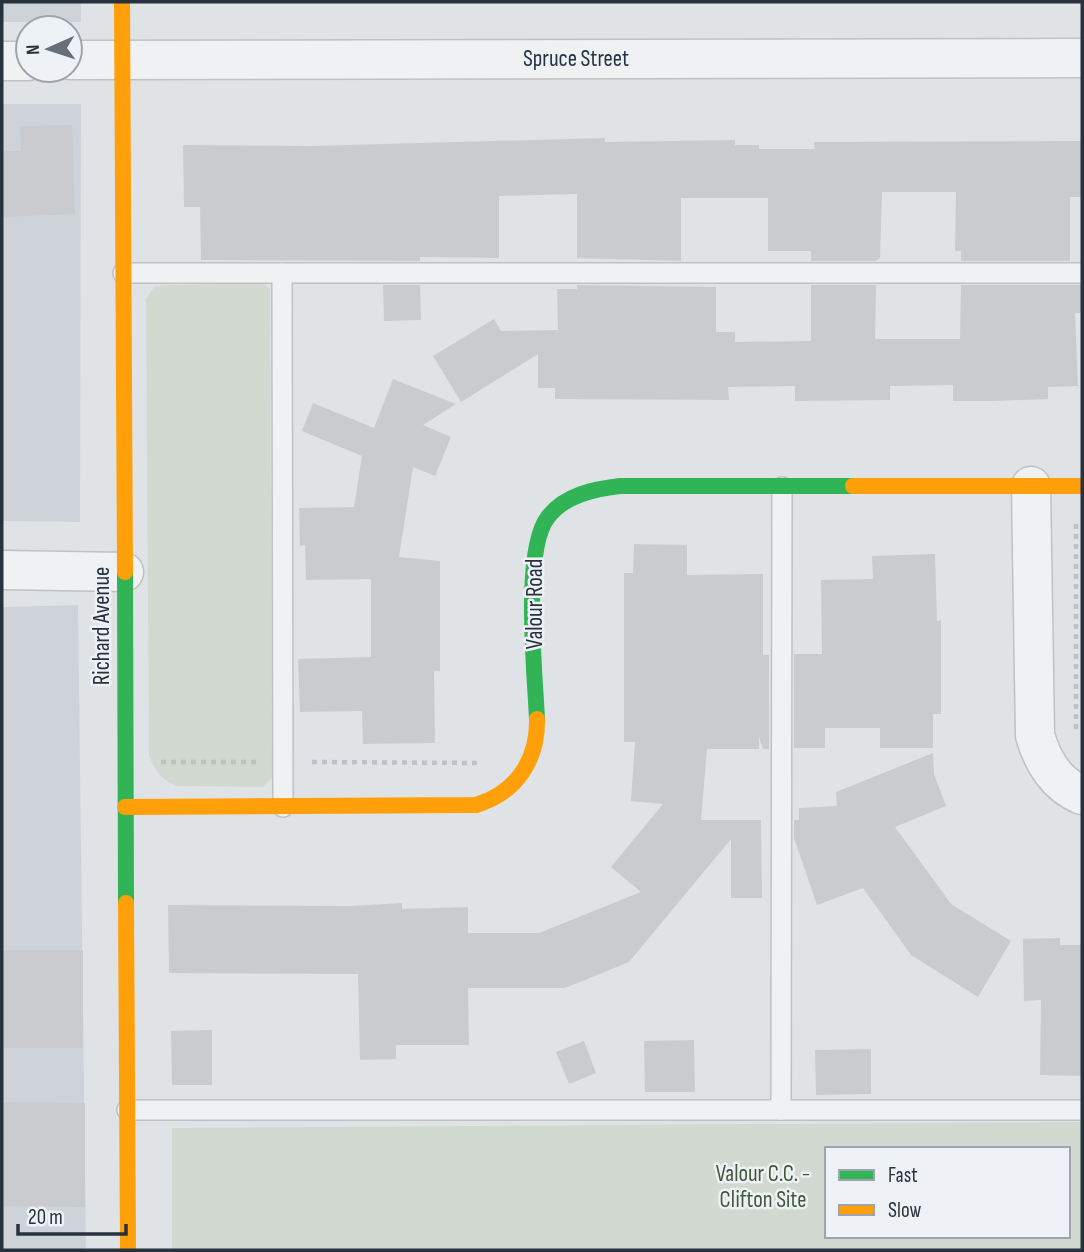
<svg xmlns="http://www.w3.org/2000/svg" width="1084" height="1252" font-family="'Sofia Sans Condensed',sans-serif">
<style>
.built{fill:#ced3d9}
.green{fill:#d1d9d1;fill-rule:evenodd}
.building{fill:#c9cbce}
.lines{fill:none;stroke-linecap:round;stroke-linejoin:round}
.lane-casing{stroke:#bfc1c4;stroke-width:22}
.street-casing{stroke:#bfc1c4;stroke-width:41}
.path{stroke:#bfc1c6;stroke-width:4.5;stroke-dasharray:5 5;stroke-linecap:butt}
.lane{stroke:#f0f1f2;stroke-width:19}
.street{stroke:#f0f1f2;stroke-width:38}
.fast{stroke:#30b455;stroke-width:16}
.slow{stroke:#ff9f0a;stroke-width:16}
.labels{text-anchor:middle;dominant-baseline:central;stroke-width:5;stroke-linejoin:round;paint-order:stroke}
.street-label{font-size:23px;fill:#28313e;stroke:#eef1f5}
.park-label{font-size:23px;fill:#3f5a35;stroke:#eef1f5}
</style>
<rect width="100%" height="100%" fill="#e0e3e6"/>
<!-- built -->
<g class="built">
<rect x="2" y="2" width="79" height="20"/>
<polygon points="2,104 81,104 80,522 2,521"/>
<polygon points="78,605 86,1250 2,1250 2,607"/>
</g>
<!-- green -->
<g class="green">
<path d="M 263,283 L 270,289 L 272,778 L 263,787 L 178,786 C 162,781 156,772 149,756 L 146,299 L 154,287 L 163,285 Z"/>
<path d="M 1082,1122 L 1082,1250 L 172,1250 L 172,1128 ZM 827,1149 L 1068,1149 L 1068,1236 L 827,1236 Z"/>
</g>
<!-- building -->
<g class="building">
<polygon points="72,125 75,214 2,217 2,151 21,151 20,126"/>
<polygon points="605,138 605,142 735,140 735,145 759,145 759,149 815,149 814,142 1082,141 1082,197 1070,197 1070,261 961,261 961,251 955,251 956,192 882,192 880,258 876,261 811,261 811,251 768,251 768,198 681,198 681,261 577,258 577,194 499,196 499,258 420,257 420,261 201,260 200,207 184,207 183,145 312,146"/>
<polygon points="383,285 420,285 421,320 384,321"/>
<polygon points="577,285 716,287 716,332 735,332 735,342 811,341 811,285 876,285 875,339 960,339 961,285 1082,285 1082,313 1075,313 1078,386 1048,387 1048,399 993,401 953,401 953,385 890,386 890,400 795,401 795,386 728,387 729,400 555,399 555,388 538,388 538,354 461,402 433,356 494,319 501,331 558,330 557,289 577,289"/>
<polygon points="393,379 456,404 423,425 451,437 435,476 413,467 399,557 440,561 440,671 434,671 435,743 363,744 362,711 300,712 298,659 371,657 371,579 306,580 305,545 300,546 299,508 354,507 362,456 302,431 313,403 374,428"/>
<polygon points="634,544 687,545 687,575 763,574 763,655 769,655 769,749 763,749 759,737 759,749 707,749 701,820 761,820 762,898 731,898 731,839 629,962 565,988 468,988 469,1045 396,1045 396,1059 360,1060 358,974 169,973 168,905 351,906 402,903 402,909 468,907 468,933 539,933 641,892 611,867 663,804 631,801 635,742 624,742 624,573 633,573"/>
<polygon points="935,554 937,621 941,620 941,714 933,714 933,748 880,748 880,728 825,728 825,748 794,748 794,654 822,654 821,580 873,579 872,556"/>
<polygon points="933,753 934,774 946,806 895,827 951,904 1011,941 978,997 911,955 863,888 817,905 794,838 794,820 799,820 799,808 837,806 836,792"/>
<polygon points="1060,938 1060,945 1081,945 1082,1076 1040,1075 1041,1000 1024,1001 1023,939"/>
<rect x="2" y="950" width="81" height="98"/>
<polygon points="212,1030 212,1085 172,1085 171,1031"/>
<polygon points="694,1040 695,1092 645,1092 644,1041"/>
<polygon points="584,1041 596,1073 569,1084 556,1052"/>
<polygon points="871,1049 871,1094 816,1095 815,1050"/>
<polygon points="2,1102 85,1103 85,1207 2,1206"/>
</g>
<g class="lines">
<!-- lane casing -->
<g class="lane-casing">
<g id="lane">
<polyline points="123,273 1082,273"/>
<polyline points="282,273 283,807"/>
<polyline points="127,1110 1082,1110"/>
<polyline points="781,1110 782,487"/>
</g>
</g>
<!-- street casing -->
<g class="street-casing">
<g id="street">
<polyline points="70,60 1082,58"/>
<polyline points="2,61 28,61"/>
<path d="M 1031,486 L 1035,735 C 1042,761 1057,785 1082,795"/>
<polyline points="2,570 124,572"/>
</g>
</g>
<!-- path -->
<g class="path">
<polyline points="1076,524 1076,733"/>
<polyline points="161,762 257,762"/>
<polyline points="312,762 478,763"/>
</g>
<!-- lane -->
<use href="#lane" class="lane"/>
<!-- street -->
<use href="#street" class="street"/>
<!-- fast -->
<g class="fast">
<polyline points="125,572 126,903"/>
<path d="M 537,719 C 535,674 522,550 548,517 C 565,495 594,489 620,486 L 853,486"/>
</g>
<!-- slow -->
<g class="slow">
<polyline points="122,2 125,572"/>
<polyline points="853,486 1082,486"/>
<path d="M 125,807 L 476,805 C 516,793 538,760 537,719"/>
<polyline points="126,903 128,1250"/>
</g>
</g>
<g class="labels">
<!-- street labels -->
<g class="street-label">
<text x="576" y="59">Spruce Street</text>
<text transform="translate(535 604) rotate(-90)">Valour Road</text>
<text transform="translate(102 626) rotate(-90)">Richard Avenue</text>
</g>
<!-- park labels -->
<g class="park-label">
<text x="763" y="1174">Valour C.C. -<tspan x="763" dy="26">Clifton Site</tspan></text>
</g>
</g>
<!-- border -->
<rect width="1084" height="1252" fill="none" stroke="#28313e" stroke-width="7"/>
<!-- legend -->
<rect x="825" y="1147" width="245" height="91" fill="#eef1f5" stroke="#9fa4ac" stroke-width="2"/>
<rect x="839" y="1170" width="35" height="10" fill="#30b455" stroke="#9fa4ac" stroke-width="2"/>
<text x="888" y="1182" font-size="21" fill="#28313e">Fast</text>
<rect x="839" y="1205" width="35" height="10" fill="#ff9f0a" stroke="#9fa4ac" stroke-width="2"/>
<text x="888" y="1217" font-size="21" fill="#28313e">Slow</text>
<!-- north arrow -->
<g transform="translate(49 49) rotate(267)"><circle r="33" fill="#eef1f5" stroke="#9fa4ac" stroke-width="2"/>
<path d="M0-5L12 26L0 18L-12 26Z" fill="#686f79"/>
<text y="-10" font-size="19" font-weight="bold" text-anchor="middle" fill="#28313e">N</text>
</g>
<!-- scale -->
<path d="M18 1224v10h108v-10" fill="none" stroke="#28313e" stroke-width="3.5"/>
<text x="28" y="1224" font-size="21" fill="#28313e" stroke="#eef1f5" stroke-width="5" paint-order="stroke">20 m</text>
</svg>
